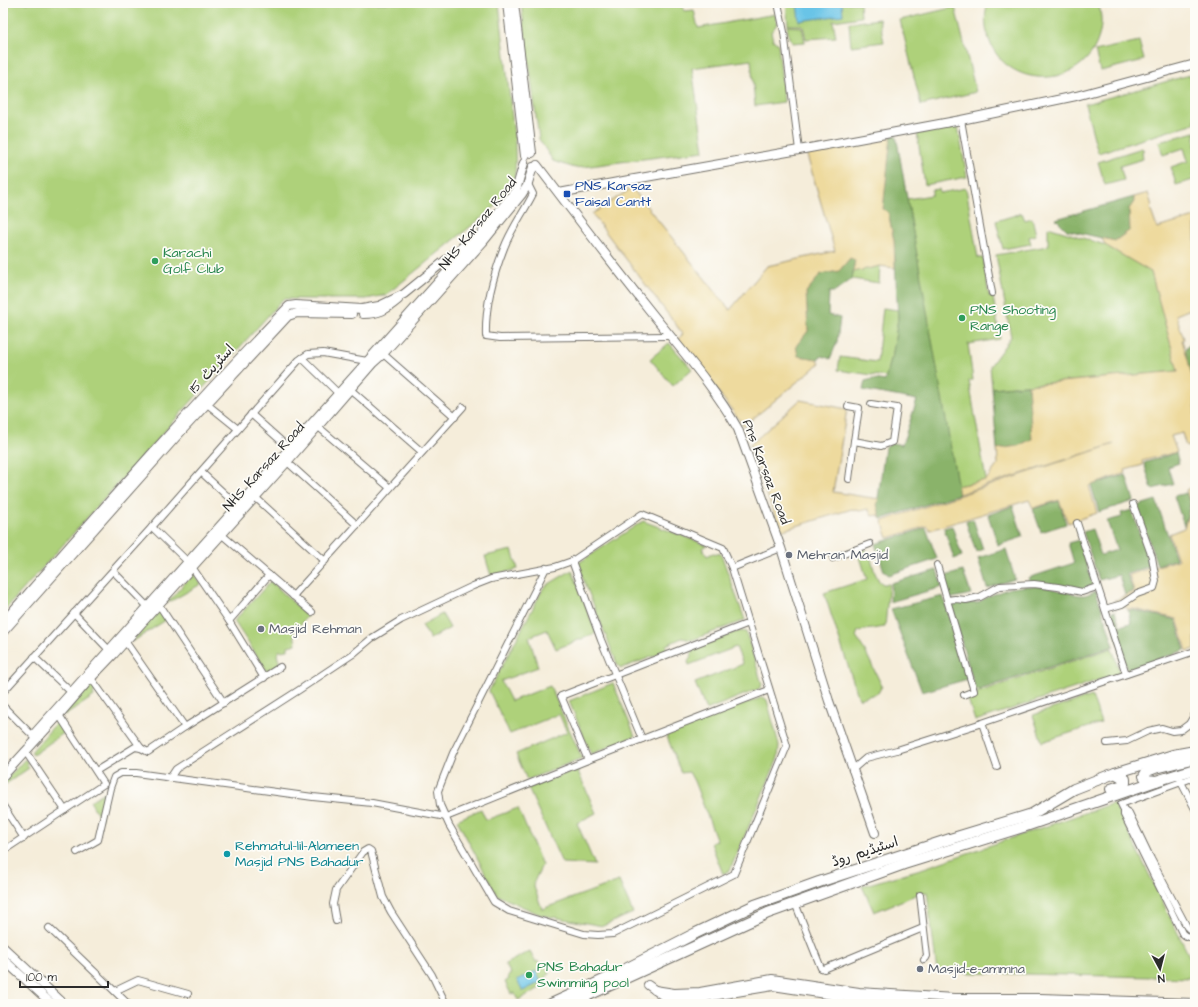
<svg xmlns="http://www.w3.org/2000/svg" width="1198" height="1007" font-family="'Architects Daughter','Playpen Sans Arabic',sans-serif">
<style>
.green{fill:#aed17a;stroke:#6c7e52}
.forest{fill:#8ab36a;stroke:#5a6f4a}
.sand{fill:#eeda9e;stroke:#8c8264}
.water{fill:#69c4e7;stroke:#4a7889}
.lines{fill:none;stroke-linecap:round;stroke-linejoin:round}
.minor-casing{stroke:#726f68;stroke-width:8}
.tertiary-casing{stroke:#726f68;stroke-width:10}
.primary-casing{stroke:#726f68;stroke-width:12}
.minor{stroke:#fff;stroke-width:6}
.tertiary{stroke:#fff;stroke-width:8}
.primary{stroke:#fff;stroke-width:10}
.transit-dot{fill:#1a4fb4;stroke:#fdfcf7;stroke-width:1.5}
.leisure-dot{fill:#2e9e5b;stroke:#fdfcf7;stroke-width:1.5}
.worship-dot{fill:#6b7280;stroke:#fdfcf7;stroke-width:1.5}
.culture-dot{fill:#0f9aa8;stroke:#fdfcf7;stroke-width:1.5}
.labels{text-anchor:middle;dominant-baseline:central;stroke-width:3.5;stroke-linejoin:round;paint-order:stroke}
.transit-label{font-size:14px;fill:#164399;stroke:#fdfcf7;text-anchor:start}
.street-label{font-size:14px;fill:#2b2b2b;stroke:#fdfcf7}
.leisure-label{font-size:14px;fill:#27864d;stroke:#fdfcf7;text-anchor:start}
.worship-label{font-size:14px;fill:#5b616d;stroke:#fdfcf7;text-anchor:start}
.culture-label{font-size:14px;fill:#0d838f;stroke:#fdfcf7;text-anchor:start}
</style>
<rect width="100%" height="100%" fill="#fdfcf7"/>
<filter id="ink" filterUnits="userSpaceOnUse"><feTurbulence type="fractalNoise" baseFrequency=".025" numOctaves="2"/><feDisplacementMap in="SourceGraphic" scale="8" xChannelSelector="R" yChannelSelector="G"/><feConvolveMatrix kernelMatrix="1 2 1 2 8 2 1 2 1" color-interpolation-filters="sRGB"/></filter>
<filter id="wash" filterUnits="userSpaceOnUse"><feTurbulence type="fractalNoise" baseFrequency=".012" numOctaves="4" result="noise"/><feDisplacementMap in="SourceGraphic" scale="16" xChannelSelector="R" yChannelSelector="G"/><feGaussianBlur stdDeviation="0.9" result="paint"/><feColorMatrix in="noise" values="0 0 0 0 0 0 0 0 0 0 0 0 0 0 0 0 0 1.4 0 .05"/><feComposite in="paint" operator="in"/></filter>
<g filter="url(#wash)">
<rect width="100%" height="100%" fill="#f5edda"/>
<!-- green -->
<g class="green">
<path d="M 3,3 L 499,3 L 515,143 C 515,153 517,178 512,186 C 507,196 499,203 491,210 L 386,295 L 366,299 L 283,299 L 3,612 Z"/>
<polygon points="521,3 682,3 684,11 694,10 698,28 775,14 777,24 771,32 773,40 778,44 784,102 755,106 751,60 692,68 704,151 575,168 553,161 539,139"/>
<polygon points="786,3 860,3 861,17 833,21 836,37 806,39 803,25 788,25"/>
<path d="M 988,3 L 1098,3 C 1102,14 1102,25 1099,36 C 1084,91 1003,91 988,36 C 985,26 984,13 988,3 Z"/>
<polygon points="955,7 976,92 921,105 900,20"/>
<polygon points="879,19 884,42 851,46 849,23"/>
<polygon points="787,26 802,27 805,42 792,43 792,40 789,38"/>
<polygon points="1139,41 1144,60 1100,71 1095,51"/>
<polygon points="1190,75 1195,90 1195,123 1098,153 1085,104"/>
<polygon points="958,126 967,177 925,185 917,133"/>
<polygon points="1195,132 1195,174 1192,175 1193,180 1176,185 1171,167 1188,161 1184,148 1163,155 1159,142"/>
<polygon points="1142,148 1144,150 1142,151 1143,159 1120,166 1124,180 1105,185 1098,162"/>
<polygon points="966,188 978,258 983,258 989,296 993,297 1000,339 968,344 973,380 969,381 986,480 957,486 907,199 932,195 932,190 939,189 940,193"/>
<polygon points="1022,213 1025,220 1032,218 1036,235 1029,237 1031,244 1003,249 996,221"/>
<polygon points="1048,227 1105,245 1151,272 1178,371 992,388 990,366 1011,337 996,255 1048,246"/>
<polygon points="880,266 879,283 852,279 853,272"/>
<polygon points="883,308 898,310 898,318 892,360 890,359 886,377 838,370 840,357 877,362"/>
<polygon points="669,343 692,369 673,386 650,359"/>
<polygon points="643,521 707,545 702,548 707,556 713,553 721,554 745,620 692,640 682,638 666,645 668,651 622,668 618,666 578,566 580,562"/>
<polygon points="864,549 869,552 875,573 879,581 883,584 889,584 885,627 858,631 856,637 865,651 882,686 878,693 859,699 824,593 867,579 858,551"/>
<polygon points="512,550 518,569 491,576 485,556"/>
<polygon points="572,570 596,633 556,649 547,630 529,637 538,667 501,681 511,701 550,686 582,758 527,780 516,754 567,732 559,714 510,734 489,691 544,587"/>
<polygon points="193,574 201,584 166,604"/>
<polygon points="271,581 307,616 294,633 296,644 288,646 288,650 279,651 277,655 280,664 268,673 234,621"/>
<polygon points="159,610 166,620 132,642"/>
<polygon points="442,614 450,628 430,639 422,625"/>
<polygon points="741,631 746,632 762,684 760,688 756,690 706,710 695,683 743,664 736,647 689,665 688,662 694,649 733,633"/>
<polygon points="1112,648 1120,673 975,721 967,696"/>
<polygon points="613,683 635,736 591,754 569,701"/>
<polygon points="91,684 97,689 93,693 94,696 66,715 64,714"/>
<polygon points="1092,696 1101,723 1042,742 1033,715"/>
<polygon points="763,697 767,700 779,745 778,758 730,870 723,874 711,843 717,841 694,781 689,772 681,773 666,734"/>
<polygon points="58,721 65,732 33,755 31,752"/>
<polygon points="25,759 28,763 26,764 29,768 3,786 3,783"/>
<polygon points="577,769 596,813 577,823 595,865 562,863 528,788"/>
<polygon points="105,792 101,820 90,801"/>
<polygon points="1114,803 1195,968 1195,978 937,972 927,892 918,894 874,912 862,886 924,868"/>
<polygon points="518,808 542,865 533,884 542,909 619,881 633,913 603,926 541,915 497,895 457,820 481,809 486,820"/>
<polygon points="530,951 536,962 538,961 540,964 544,962 550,974 546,976 549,983 518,1000 514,992 511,994 505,982 509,979 508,976 511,974 505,964"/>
</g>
<!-- forest -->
<g class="forest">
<polygon points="896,135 959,494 881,519 877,505 885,448 892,443 902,445 917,400 863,390 865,381 873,379 885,381 890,359 892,359 898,318 894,241 888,212 883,209 891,136"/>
<polygon points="1134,197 1134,202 1129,209 1130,230 1115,241 1067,230 1056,219"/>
<polygon points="850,258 855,260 852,279 835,292 829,292 828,315 840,318 837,342 830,359 823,356 817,359 797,356 796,346 808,331 806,292 821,274 839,271"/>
<polygon points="1195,343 1195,389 1185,351 1189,345"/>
<polygon points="1028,385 1032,439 1018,446 997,449 992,388"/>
<polygon points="1176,453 1179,463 1168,467 1173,484 1152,489 1144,463"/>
<polygon points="1126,475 1134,501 1099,512 1091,485"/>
<polygon points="1186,493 1190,504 1184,526 1174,496"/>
<polygon points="1156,500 1176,559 1157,565 1137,506"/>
<polygon points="1059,501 1066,524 1041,532 1033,509"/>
<polygon points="1013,506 1023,537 998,545 988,515"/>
<polygon points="1132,510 1150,566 1127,574 1133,591 1125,595 1119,575 1099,580 1083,532 1092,529 1101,555 1117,550 1107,521 1122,517 1121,513"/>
<polygon points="973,519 983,549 976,552 966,522"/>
<polygon points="952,526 962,556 954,559 944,528"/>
<polygon points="926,528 937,559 889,575 884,571 875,544"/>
<polygon points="1079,540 1093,585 1080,590 1030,582 1028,578 1074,563 1068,543"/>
<polygon points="1006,549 1015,579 987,588 978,558"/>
<polygon points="937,570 942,587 890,602 891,583"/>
<polygon points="963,571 971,594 948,599 942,577"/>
<polygon points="1026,586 1041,586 1079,595 1085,595 1096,591 1114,646 976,691 949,600 966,603 977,603 989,596 1010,588"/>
<polygon points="943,596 968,679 922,692 891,609"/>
<polygon points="1128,610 1137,611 1176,620 1185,650 1127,670 1109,613 1115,611 1120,626 1131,623"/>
</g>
<!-- sand -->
<g class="sand">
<polygon points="891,136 883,209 888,212 894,241 895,268 880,266 853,272 855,260 850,258 839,271 821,274 806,292 808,331 796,346 798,356 817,359 820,363 744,426 678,339 683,334 592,214 632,188 730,310 767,266 835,251 806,152"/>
<polygon points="1148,193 1152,206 1150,208 1157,228 1195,217 1195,307 1176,315 1184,339 1182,340 1188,360 1195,389 1195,444 1186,447 1182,433 1171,436 1177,452 1142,461 1143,465 1125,470 1126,473 1089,486 1097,513 1068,523 1059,500 1033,508 1029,500 930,530 927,526 888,538 882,521 1114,444 959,494 957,486 986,480 998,464 997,449 1018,446 1032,439 1028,385 1178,371 1151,272 1105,245 1102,238 1115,241 1130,230 1129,209 1134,202 1134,197"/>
<polygon points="800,400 847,409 833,492 879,499 877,505 881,519 878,515 872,516 868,509 860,511 852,509 780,531 750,445"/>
<path d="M 1193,486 L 1195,490 L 1195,649 L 1187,651 L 1177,619 L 1134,609 L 1127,609 L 1125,606 L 1116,609 L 1114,605 L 1115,600 L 1134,592 L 1129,575 C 1145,569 1162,565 1178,560 L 1169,534 L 1184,528 L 1191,506 L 1186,490 Z"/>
</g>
<!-- water -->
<g class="water">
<polygon points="797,3 842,3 843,15 799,21"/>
<polygon points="536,971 541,982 523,991 517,980"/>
</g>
</g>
<g filter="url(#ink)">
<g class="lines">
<!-- minor casing -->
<g class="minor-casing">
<g id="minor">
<polyline points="778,3 784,32 799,150"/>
<polyline points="961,120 992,293"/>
<path d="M 528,184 L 533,194 C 524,212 511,229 504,248 C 493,276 485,307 486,336 L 500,338 L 669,336"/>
<polyline points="381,352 455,417"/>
<polyline points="302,358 338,393"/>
<polyline points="351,390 422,452"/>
<polyline points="207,404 238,429"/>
<polyline points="848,406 859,408 854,441 881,446 892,442 897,408 871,404"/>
<polyline points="251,414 289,448"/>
<polyline points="315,424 390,488"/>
<polyline points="284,459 357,525"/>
<polyline points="201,472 238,506"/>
<polyline points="849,479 854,441"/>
<polyline points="255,497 325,561"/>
<polyline points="1077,523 1126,674"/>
<polyline points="152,527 299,360 308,354 323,353 367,361"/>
<polyline points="221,534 312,612"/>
<polyline points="833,558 870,544"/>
<polyline points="572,561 601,640 642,739"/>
<polyline points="937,565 947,600 955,599 966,600 980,597 1000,586 1034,584 1058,587 1082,592 1097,587"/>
<polyline points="192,567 229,621 264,678"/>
<polyline points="732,568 781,548"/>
<polyline points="113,571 148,607"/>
<polyline points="293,596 463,407"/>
<polyline points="947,600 974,691 964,695"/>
<polyline points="159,605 224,703"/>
<polyline points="1105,609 1122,604 1137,594 1154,588 1156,581 1152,557 1133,504"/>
<polyline points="74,613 109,650"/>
<polyline points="229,621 269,575"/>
<polyline points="125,641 185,727 280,667"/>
<polyline points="34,657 71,692"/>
<polyline points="91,678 141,748"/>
<polyline points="3,692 152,527 188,562"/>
<polyline points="3,706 36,739"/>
<polyline points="982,723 997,767"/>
<polyline points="1107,743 1127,741 1148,731 1162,728 1172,731 1181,730 1189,724 1195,714"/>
<polyline points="25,751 65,810"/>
<polyline points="588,760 561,696 749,623"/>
<polyline points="852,770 866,758 897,750 982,723 1195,651"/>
<polyline points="96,771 135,747 141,748 148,752 185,727"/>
<polyline points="1195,777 1121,804 1124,810 1129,813 1151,859 1187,927 1189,929 1195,929"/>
<polyline points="170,778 176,769 299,690 353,654 372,638 401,620 473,586 491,579 555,567 572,561 642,514 723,548 732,568 787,746 734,874 613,934 598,935 584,934 509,911 494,902 449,825 440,805 438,791 453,753 546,568"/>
<polyline points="1181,782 1195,809"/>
<polyline points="3,806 24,838"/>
<path d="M 1124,810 L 1124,815 L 1182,933 C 1186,937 1189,938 1195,936"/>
<polyline points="3,851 104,784 59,715"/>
<polyline points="77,852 98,840 110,788 114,777 121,773 136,773 313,797 372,803 446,817 588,760 769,690"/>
<polyline points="920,895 927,956 926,958 924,960"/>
<polyline points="795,903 821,968 824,969 923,928"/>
<polyline points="336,921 333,904 336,890 363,852 368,849 371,851 383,897 391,912 432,975 446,1004"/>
<polyline points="49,928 128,1004"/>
<polyline points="115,991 138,980 188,994"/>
<polyline points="822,1003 823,1004"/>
</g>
</g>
<!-- tertiary casing -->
<g class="tertiary-casing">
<g id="tertiary">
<polyline points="507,3 525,156"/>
<polyline points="514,3 532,153"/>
<path d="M 537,165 C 572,211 607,257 643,302 C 675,343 712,383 738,429 L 781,548 L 829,701 L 875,833"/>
<polyline points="559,193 629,180 799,150 961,120 1076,96 1195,64"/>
<path d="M 363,314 C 379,314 386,310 398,300"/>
<path d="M 3,622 C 97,515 190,408 289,306 L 296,305 L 362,309 L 379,306 L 404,294 L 473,238"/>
<polyline points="3,632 177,436 288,316 297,313 352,314"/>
<polyline points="34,734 481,234 516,190 524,163"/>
<polyline points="3,776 59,715 91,678 114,654 287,462 373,363 383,354 483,242 522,194 527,186 533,167"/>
<polyline points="3,947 64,1004"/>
<polyline points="3,959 52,1004"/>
<polyline points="648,985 669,1000 694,999 773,986 858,999 919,1002"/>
<polyline points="655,990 674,993 700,992 772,979 859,992 954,998 1040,998 1195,1003"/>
<polyline points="976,1004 996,1004"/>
</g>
</g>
<!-- primary casing -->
<g class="primary-casing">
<g id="primary">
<polyline points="1156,781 1147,780 1144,776 1147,771 1155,768 1195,758"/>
<polyline points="1111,789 1123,785 1125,783 1125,779 1115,773"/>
<polyline points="551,1004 608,978 696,933 755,905 819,882 950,839 1032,814 1074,789 1115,773 1173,755 1195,751"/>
<polyline points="569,1004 768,913 904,864 1023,827 1156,781 1195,769"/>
</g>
</g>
<!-- minor -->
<use href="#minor" class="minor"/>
<!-- tertiary -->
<use href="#tertiary" class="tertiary"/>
<!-- primary -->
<use href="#primary" class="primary"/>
</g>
</g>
<!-- markers -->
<rect class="transit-dot" x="563" y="190" width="8" height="8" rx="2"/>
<g class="leisure-dot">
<circle cx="155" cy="261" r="4"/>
<circle cx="962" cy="318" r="4"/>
<circle cx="529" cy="975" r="4"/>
</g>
<g class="worship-dot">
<circle cx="789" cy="555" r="4"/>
<circle cx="261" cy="629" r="4"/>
<circle cx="920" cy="969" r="4"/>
</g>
<circle class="culture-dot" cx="227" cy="854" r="4"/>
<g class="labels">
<!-- transit labels -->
<g class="transit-label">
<text x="575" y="186">PNS Karsaz<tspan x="575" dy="16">Faisal Cantt</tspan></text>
</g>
<!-- street labels -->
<g class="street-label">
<text transform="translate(478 224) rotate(-51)">NHS Karsaz Road</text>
<text transform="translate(212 369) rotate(-48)">اسٹریٹ 15</text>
<text transform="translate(264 467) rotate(-48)">NHS Karsaz Road</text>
<text transform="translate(766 472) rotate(69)">Pns Karsaz Road</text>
<text transform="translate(865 852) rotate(-18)">اسٹیڈیم روڈ</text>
</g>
<!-- leisure labels -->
<g class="leisure-label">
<text x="163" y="253">Karachi<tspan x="163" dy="16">Golf Club</tspan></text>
<text x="970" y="310">PNS Shooting<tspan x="970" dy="16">Range</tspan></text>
<text x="537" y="967">PNS Bahadur<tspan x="537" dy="16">Swimming pool</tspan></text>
</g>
<!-- worship labels -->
<g class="worship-label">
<text x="797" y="555">Mehran Masjid</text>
<text x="269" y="629">Masjid Rehman</text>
<text x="928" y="969">Masjid-e-ammna</text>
</g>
<!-- culture labels -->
<g class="culture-label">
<text x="235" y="846">Rehmatul-lil-Alameen<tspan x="235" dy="16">Masjid PNS Bahadur</tspan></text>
</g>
</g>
<!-- margin -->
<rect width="1198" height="1007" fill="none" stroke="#fdfcf7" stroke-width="16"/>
<!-- north arrow -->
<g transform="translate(1160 969) rotate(173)" stroke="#fdfcf7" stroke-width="3" paint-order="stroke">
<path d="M0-3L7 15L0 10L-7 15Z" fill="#2b2b2b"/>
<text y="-6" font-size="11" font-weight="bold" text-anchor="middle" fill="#2b2b2b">N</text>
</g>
<!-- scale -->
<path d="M20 981v6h88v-6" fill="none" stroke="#2b2b2b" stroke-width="2"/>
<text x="26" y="981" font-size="12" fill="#2b2b2b" stroke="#fdfcf7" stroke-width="3" paint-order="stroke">100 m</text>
</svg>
